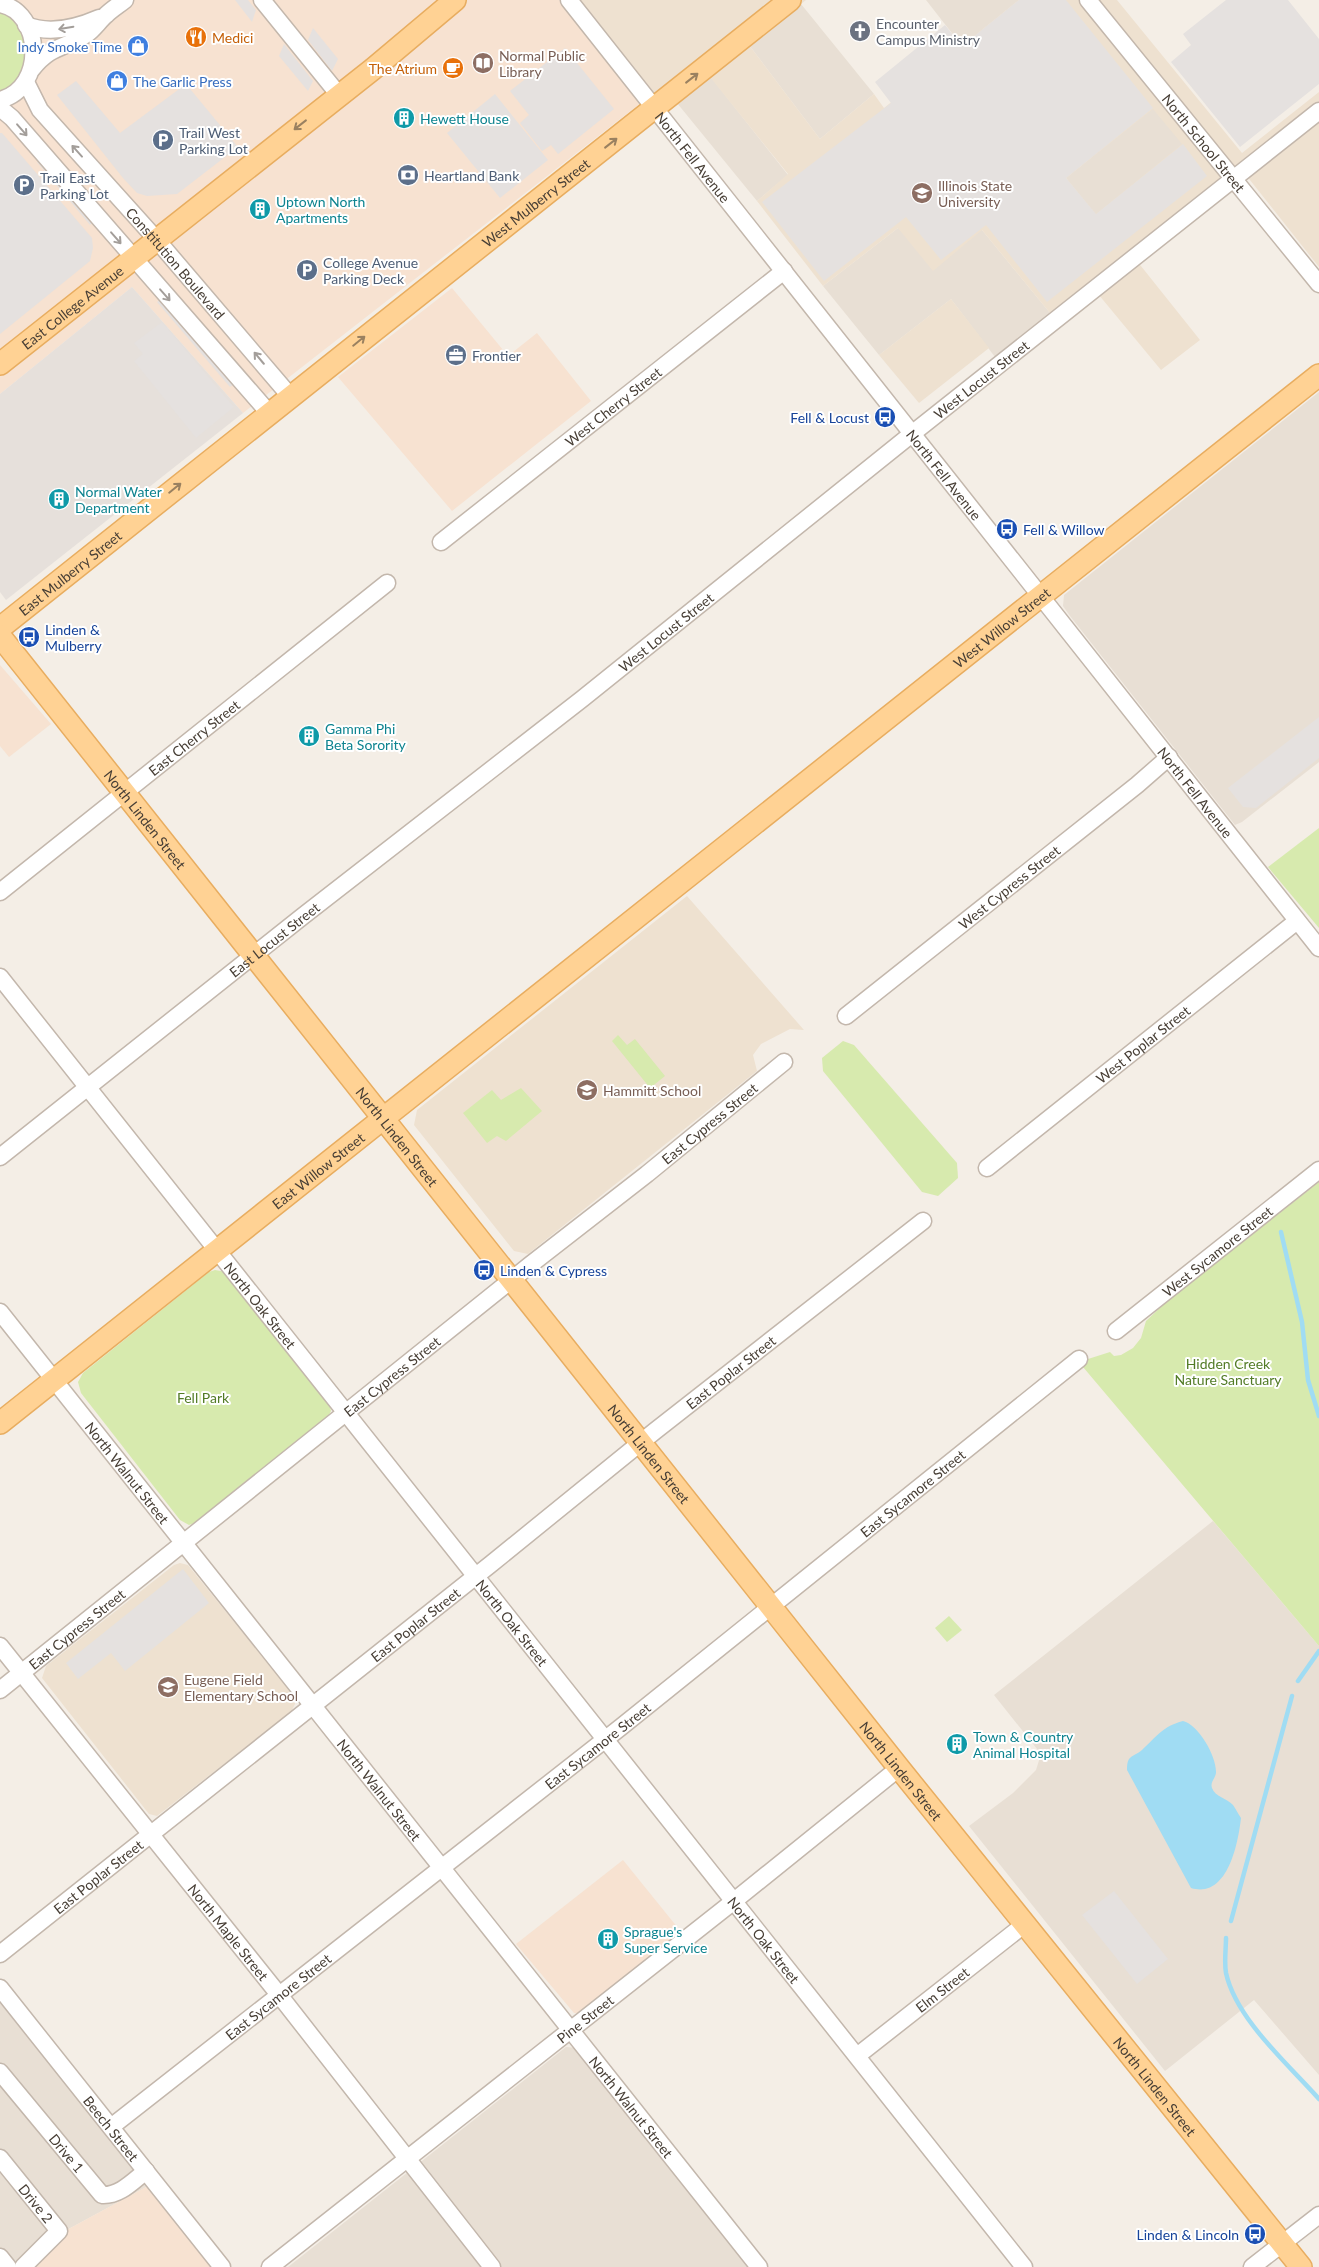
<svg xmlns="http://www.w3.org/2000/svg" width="1319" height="2267" font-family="Lato,sans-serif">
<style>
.residential{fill:#e8dfd4}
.commercial{fill:#f7e2d1}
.industrial{fill:#e6e0db}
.education{fill:#eee1d0;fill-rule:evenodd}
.green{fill:#d7eaae}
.parking{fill:#e5e1df}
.water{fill:#a0dcf3}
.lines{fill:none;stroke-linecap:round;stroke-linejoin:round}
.stream{stroke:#a0dcf3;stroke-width:4.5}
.minor-casing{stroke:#c3b7ac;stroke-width:19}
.major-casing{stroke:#e8ad60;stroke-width:24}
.minor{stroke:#fff;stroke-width:16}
.major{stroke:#ffd294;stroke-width:21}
.oneway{stroke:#a39e9a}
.oneway2{stroke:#9a8160}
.labels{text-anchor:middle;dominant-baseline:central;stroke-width:4;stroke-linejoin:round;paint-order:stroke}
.worship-label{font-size:14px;fill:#5b616d;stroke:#fff;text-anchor:start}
.food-label{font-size:14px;fill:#c56008;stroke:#fff;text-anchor:start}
.shop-label{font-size:14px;fill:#366cbe;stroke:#fff;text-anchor:end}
.education-label{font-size:14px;fill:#785e54;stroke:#fff;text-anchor:start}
.culture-label{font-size:14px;fill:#0d838f;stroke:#fff;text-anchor:start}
.service-label{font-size:14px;fill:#4e5e75;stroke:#fff;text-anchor:start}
.street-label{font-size:14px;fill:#473e35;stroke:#fff}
.transit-label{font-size:14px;fill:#164399;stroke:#fff;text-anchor:start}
.park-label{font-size:14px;fill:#527b26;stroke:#fff}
</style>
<rect width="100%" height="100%" fill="#f4eee6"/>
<!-- residential -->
<g class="residential">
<polygon points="926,0 1019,0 962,46"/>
<polygon points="801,4 874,94 820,139 749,45"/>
<polygon points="710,76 788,175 757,201 677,103"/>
<polygon points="1153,108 1183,144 1096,215 1066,178"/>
<polygon points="898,228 982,230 1050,313 995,357 951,299 879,355 823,286"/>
<polygon points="1319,392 1319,762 1242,822 1235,825 1070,616 1063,606 1064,595"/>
<polygon points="1213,1521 1319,1646 1319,2075 1254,2000 1165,2071 969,1826 1013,1793 1036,1770 1041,1754 994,1695"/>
<polygon points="0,2003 148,2186 63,2232 29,2267 0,2267"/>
<polygon points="566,2047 577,2048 750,2267 288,2267"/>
</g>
<!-- commercial -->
<g class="commercial">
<polygon points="0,0 559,0 642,102 243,413 132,287 0,394"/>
<polygon points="452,288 508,356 537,333 591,401 452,511 338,377"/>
<polygon points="0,665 51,724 9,757 0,746"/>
<polygon points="623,1860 682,1933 579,2013 574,2013 516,1944"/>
<polygon points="148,2186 212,2267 29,2267 63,2232"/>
</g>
<!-- industrial -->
<polygon class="industrial" points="132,287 243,413 6,600 0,592 0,394"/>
<!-- education -->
<g class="education">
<path d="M 559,0 L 806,0 L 749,45 L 820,139 L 874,94 L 884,108 L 1019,0 L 1117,0 L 1242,153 L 1319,92 L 1319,267 L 1238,165 L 1129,251 L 1200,340 L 1161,370 L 1089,283 L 1050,313 L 982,230 L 933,271 L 898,228 L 823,286 L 757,201 L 788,174 L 710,77 L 655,119 ZM 1153,109 L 1182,144 L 1096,214 L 1066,178 Z"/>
<polygon points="951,299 989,348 919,403 879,355"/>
<polygon points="687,896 804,1030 790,1029 761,1044 753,1055 757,1071 528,1254 514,1251 414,1125 417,1110"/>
<polygon points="180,1563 188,1565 295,1697 295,1704 291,1712 157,1816 149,1814 42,1678 46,1666 174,1565"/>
</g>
<!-- green -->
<g class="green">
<path d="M 0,11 C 24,22 37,55 19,78 C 14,84 7,88 0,92 Z"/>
<polygon points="1319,828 1319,928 1268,867"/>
<polygon points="618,1035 627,1045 635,1039 665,1076 650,1088 612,1041"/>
<polygon points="843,1041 854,1045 957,1163 958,1178 938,1196 922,1192 823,1071 822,1058"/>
<polygon points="521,1088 542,1111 506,1141 497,1136 487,1143 463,1113 492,1090 501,1100"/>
<polygon points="1319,1182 1319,1646 1083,1367 1088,1359 1110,1352 1114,1356 1121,1355 1133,1348 1141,1338 1146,1321 1164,1304"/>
<polygon points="215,1270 226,1272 329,1403 331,1411 328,1417 197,1522 189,1525 180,1520 81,1393 78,1382 83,1373 209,1272"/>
<polygon points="949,1616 962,1630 947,1642 935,1628"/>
</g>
<!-- parking -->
<g class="parking">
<polygon points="235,0 248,0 256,10 252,22"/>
<polygon points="1019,0 1066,0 1153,108 1066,178 1096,214 1183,144 1207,176 1047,302 986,225 941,260 906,217 824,281 762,202 891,103 875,82 945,25 962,46"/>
<polygon points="1226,0 1288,0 1319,39 1319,84 1240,147 1171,62 1191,45 1183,34"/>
<polygon points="313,28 338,59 332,71 308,40"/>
<polygon points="284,44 313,81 308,91 279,56"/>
<polygon points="565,48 614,109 558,154 551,145 542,151 520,123 529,115 510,91"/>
<polygon points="76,81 120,133 186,84 238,147 177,194 147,196 137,193 123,178 57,95"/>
<polygon points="495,94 548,160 500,198 447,133"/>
<polygon points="0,133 2,133 92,238 93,248 90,261 0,334"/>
<polygon points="41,159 94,221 90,225 37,162"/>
<polygon points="161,299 234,384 230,387 157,302"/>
<polygon points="162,322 234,407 196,438 134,361 143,354 134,343"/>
<polygon points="1319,717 1319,758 1256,808 1243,807 1228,788"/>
<polygon points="183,1569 209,1603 125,1671 111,1653 78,1679 66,1663"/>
<polygon points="1114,1891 1168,1959 1137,1984 1082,1915"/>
</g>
<!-- water -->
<path class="water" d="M 1183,1721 C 1199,1725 1217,1757 1216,1773 C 1215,1779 1210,1782 1212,1788 C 1215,1797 1227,1798 1233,1805 C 1236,1809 1238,1814 1241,1818 C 1238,1845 1227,1899 1191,1888 L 1127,1770 C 1127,1766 1127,1762 1129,1759 C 1132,1755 1138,1754 1142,1750 C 1156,1737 1163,1726 1183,1721 Z"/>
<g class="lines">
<!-- stream -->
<g class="stream">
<polyline points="1281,1232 1302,1322 1308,1380 1319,1416"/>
<polyline points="1298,1681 1319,1651"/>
<polyline points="1231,1921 1292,1696"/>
<path d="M 1226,1938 C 1226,1949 1224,1962 1226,1973 C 1236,2019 1288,2064 1319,2099"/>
</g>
<!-- minor casing -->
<g class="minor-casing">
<g id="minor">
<polyline points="262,0 339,95"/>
<path id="s1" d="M 569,0 L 1319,948"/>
<path id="s2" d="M 1088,0 L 1319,284"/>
<path d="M 0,4 C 42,11 47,88 0,100"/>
<path d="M 26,25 C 50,35 76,28 99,18"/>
<path d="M 32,69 C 52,44 65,49 87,34 C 95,28 99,21 106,15 C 112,9 119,5 125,0"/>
<path id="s3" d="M 26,82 L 40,110 L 156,239 L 290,396"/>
<polyline points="0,108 12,118 269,413"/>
<path id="s4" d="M 441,542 L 784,271"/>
<path id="s5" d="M 0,892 L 387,583"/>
<path id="s6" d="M 0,977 L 1024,2267"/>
<path id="s7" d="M 846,1016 L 1137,785 L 1169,757"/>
<path id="s8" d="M 0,1157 L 303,916 L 582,699 L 913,433 L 1319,111"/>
<path id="s9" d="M 987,1168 L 1297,921"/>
<path id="s10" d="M 0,1312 L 759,2267"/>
<path id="s11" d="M 1116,1331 L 1319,1170"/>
<path id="s12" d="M 0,1646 L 280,1996 L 492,2267"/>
<path id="s13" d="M 0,1690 L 530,1265 L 647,1174 L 784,1062"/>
<path id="s14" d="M 0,1954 L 491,1564 L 655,1431 L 923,1221"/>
<path id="s15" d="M 0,1988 L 222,2267"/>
<path id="s16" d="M 857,2056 L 1025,1924"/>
<path id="s17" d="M 0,2072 L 102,2195 C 120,2196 133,2181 146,2171"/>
<path id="s18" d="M 111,2127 L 621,1727 L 1079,1359"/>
<path id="s19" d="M 0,2158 L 59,2231 L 23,2267"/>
<polyline points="0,2257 8,2267"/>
<path id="s20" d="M 270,2267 L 734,1901 L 899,1768"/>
<polyline points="1252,2267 1319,2215"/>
</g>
</g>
<!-- major casing -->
<g class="major-casing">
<g id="major">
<path id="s21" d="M 0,364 L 373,69 L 455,0"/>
<path id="s22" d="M 0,628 L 790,0"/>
<path id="s23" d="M 0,636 L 899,1768 L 1301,2267"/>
<path id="s24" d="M 0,1423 L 1319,375"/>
</g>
</g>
<!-- minor -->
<use href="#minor" class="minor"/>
<!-- major -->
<use href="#major" class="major"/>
</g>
<!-- one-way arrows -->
<defs><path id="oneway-shaft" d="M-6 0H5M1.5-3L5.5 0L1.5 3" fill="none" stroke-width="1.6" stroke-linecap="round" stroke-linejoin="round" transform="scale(1.25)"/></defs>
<g class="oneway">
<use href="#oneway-shaft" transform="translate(66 28) rotate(170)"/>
<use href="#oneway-shaft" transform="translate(22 130) rotate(49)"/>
<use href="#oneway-shaft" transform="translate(77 151) rotate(-132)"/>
<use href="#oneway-shaft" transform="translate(116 238) rotate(49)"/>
<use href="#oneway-shaft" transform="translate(165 295) rotate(49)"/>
<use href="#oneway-shaft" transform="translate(259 358) rotate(-130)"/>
</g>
<g class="oneway2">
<use href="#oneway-shaft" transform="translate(692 78) rotate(-38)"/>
<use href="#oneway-shaft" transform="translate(300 125) rotate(142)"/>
<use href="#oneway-shaft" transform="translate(611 143) rotate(-38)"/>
<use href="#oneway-shaft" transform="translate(359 341) rotate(-39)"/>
<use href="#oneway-shaft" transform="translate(175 488) rotate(-39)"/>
</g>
<!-- icons -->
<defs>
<g id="church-disc" transform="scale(1.125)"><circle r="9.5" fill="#6b7280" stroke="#fff"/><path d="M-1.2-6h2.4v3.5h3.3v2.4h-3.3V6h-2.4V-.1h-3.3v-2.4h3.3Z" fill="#fff"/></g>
<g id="restaurant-disc" transform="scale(1.125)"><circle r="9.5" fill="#e8710a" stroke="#fff"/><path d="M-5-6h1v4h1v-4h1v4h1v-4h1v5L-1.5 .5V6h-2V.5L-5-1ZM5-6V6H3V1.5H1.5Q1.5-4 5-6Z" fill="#fff"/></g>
<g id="shop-disc" transform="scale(1.125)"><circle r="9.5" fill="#3f7fe0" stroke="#fff"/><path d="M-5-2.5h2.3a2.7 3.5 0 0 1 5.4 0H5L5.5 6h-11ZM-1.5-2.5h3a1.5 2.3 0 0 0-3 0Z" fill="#fff"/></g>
<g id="library-disc" transform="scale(1.125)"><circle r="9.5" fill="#8d6e63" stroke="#fff"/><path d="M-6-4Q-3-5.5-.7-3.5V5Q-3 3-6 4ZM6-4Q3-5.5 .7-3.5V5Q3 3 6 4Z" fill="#fff"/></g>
<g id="cafe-disc" transform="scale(1.125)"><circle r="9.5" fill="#e8710a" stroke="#fff"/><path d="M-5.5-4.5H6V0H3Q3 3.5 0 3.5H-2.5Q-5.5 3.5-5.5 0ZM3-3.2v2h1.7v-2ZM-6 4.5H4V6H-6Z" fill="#fff"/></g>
<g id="building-disc" transform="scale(1.125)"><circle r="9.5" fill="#0f9aa8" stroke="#fff"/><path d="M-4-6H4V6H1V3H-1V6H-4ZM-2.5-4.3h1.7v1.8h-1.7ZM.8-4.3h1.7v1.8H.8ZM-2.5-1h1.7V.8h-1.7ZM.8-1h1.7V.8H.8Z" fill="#fff"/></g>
<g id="parking-disc" transform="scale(1.125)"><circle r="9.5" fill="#5c6f8a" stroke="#fff"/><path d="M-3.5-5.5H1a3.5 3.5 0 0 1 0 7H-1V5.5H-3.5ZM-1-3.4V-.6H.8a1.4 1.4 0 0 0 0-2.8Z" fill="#fff"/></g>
<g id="bank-disc" transform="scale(1.125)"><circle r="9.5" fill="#5c6f8a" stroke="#fff"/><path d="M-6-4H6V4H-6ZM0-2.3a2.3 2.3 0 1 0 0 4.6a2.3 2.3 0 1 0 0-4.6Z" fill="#fff"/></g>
<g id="university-disc" transform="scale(1.125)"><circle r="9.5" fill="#8d6e63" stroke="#fff"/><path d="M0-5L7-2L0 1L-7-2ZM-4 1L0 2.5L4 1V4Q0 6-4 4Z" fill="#fff"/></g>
<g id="office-disc" transform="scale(1.125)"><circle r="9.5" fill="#5c6f8a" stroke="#fff"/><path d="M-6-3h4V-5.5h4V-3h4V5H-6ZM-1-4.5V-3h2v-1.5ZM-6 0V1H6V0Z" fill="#fff"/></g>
<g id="bus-disc" transform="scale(1.125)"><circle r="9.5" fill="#1a4fb4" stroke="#fff"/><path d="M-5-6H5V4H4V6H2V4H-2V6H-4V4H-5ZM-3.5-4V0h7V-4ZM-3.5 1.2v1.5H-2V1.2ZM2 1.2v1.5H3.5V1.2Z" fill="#fff"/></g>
<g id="school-disc" transform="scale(1.125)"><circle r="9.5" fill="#8d6e63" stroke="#fff"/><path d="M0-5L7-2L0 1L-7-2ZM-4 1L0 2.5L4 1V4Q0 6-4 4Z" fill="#fff"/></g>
</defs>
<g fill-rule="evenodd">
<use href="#church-disc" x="860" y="31"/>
<use href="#restaurant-disc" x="196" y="37"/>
<use href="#shop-disc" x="138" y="46"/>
<use href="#library-disc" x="483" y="63"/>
<use href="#cafe-disc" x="453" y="68"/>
<use href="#shop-disc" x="117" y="81"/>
<use href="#building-disc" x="404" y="118"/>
<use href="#parking-disc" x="163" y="140"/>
<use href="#bank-disc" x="408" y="175"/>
<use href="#parking-disc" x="24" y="185"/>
<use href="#university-disc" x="922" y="193"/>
<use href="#building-disc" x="260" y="209"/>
<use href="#parking-disc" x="307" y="270"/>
<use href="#office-disc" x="456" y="355"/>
<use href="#bus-disc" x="885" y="417"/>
<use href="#building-disc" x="59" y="499"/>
<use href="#bus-disc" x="1007" y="529"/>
<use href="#bus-disc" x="29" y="637"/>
<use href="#building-disc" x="309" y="736"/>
<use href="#school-disc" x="587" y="1090"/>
<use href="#bus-disc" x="484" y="1270"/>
<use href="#school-disc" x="168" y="1687"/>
<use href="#building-disc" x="957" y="1744"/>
<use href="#building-disc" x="608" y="1939"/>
<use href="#bus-disc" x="1255" y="2234"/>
</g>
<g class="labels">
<!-- worship labels -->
<g class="worship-label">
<text x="876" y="23">Encounter<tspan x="876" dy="16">Campus Ministry</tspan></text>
</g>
<!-- food labels -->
<g class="food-label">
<text x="212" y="37">Medici</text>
<text x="437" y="68" text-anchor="end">The Atrium</text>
</g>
<!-- shop labels -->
<g class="shop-label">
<text x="122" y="46">Indy Smoke Time</text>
<text x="133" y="81" text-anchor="start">The Garlic Press</text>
</g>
<!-- education labels -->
<g class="education-label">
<text x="499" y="55">Normal Public<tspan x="499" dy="16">Library</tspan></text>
<text x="938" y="185">Illinois State<tspan x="938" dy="16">University</tspan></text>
<text x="603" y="1090">Hammitt School</text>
<text x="184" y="1679">Eugene Field<tspan x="184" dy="16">Elementary School</tspan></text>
</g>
<!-- culture labels -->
<g class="culture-label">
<text x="420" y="118">Hewett House</text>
<text x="276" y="201">Uptown North<tspan x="276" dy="16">Apartments</tspan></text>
<text x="75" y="491">Normal Water<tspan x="75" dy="16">Department</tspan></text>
<text x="325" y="728">Gamma Phi<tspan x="325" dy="16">Beta Sorority</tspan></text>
<text x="973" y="1736">Town &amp; Country<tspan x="973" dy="16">Animal Hospital</tspan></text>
<text x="624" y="1931">Sprague's<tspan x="624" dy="16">Super Service</tspan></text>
</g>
<!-- service labels -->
<g class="service-label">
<text x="179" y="132">Trail West<tspan x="179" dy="16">Parking Lot</tspan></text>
<text x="424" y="175">Heartland Bank</text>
<text x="40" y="177">Trail East<tspan x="40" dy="16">Parking Lot</tspan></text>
<text x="323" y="262">College Avenue<tspan x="323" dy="16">Parking Deck</tspan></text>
<text x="472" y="355">Frontier</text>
</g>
<!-- street labels -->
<g class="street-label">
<text stroke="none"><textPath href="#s2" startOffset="184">North School Street</textPath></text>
<text stroke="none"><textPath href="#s1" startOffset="200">North Fell Avenue</textPath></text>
<text stroke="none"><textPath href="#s22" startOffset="684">West Mulberry Street</textPath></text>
<text stroke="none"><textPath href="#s3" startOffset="236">Constitution Boulevard</textPath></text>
<text stroke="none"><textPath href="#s21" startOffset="92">East College Avenue</textPath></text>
<text stroke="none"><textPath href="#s8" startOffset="1252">West Locust Street</textPath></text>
<text stroke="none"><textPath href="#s4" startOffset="219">West Cherry Street</textPath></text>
<text stroke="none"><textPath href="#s1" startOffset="605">North Fell Avenue</textPath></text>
<text stroke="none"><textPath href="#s22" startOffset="89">East Mulberry Street</textPath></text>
<text stroke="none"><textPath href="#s24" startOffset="1279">West Willow Street</textPath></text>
<text stroke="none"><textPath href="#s8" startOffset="848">West Locust Street</textPath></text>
<text stroke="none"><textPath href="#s5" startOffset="248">East Cherry Street</textPath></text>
<text stroke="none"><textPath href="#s1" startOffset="1010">North Fell Avenue</textPath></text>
<text stroke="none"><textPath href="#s23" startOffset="234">North Linden Street</textPath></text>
<text stroke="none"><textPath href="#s7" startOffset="208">West Cypress Street</textPath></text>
<text stroke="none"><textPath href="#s8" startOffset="350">East Locust Street</textPath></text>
<text stroke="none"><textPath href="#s9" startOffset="199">West Poplar Street</textPath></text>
<text stroke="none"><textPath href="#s13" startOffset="908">East Cypress Street</textPath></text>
<text stroke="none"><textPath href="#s23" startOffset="639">North Linden Street</textPath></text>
<text stroke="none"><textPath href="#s24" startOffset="406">East Willow Street</textPath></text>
<text stroke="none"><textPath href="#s11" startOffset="129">West Sycamore Street</textPath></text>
<text stroke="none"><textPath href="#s6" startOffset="419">North Oak Street</textPath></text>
<text stroke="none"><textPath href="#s14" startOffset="934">East Poplar Street</textPath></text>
<text stroke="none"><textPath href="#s13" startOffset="502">East Cypress Street</textPath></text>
<text stroke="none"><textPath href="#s23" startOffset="1044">North Linden Street</textPath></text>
<text stroke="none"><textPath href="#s10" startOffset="205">North Walnut Street</textPath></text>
<text stroke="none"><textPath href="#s18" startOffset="1022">East Sycamore Street</textPath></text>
<text stroke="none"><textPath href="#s6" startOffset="824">North Oak Street</textPath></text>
<text stroke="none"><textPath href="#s14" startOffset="530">East Poplar Street</textPath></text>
<text stroke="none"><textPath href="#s13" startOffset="98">East Cypress Street</textPath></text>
<text stroke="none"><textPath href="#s18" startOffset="618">East Sycamore Street</textPath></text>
<text stroke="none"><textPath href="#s23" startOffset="1449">North Linden Street</textPath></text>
<text stroke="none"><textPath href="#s10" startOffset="610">North Walnut Street</textPath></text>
<text stroke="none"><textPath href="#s14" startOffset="125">East Poplar Street</textPath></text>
<text stroke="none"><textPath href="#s12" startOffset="366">North Maple Street</textPath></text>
<text stroke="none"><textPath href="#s6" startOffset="1229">North Oak Street</textPath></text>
<text stroke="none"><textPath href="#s16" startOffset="108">Elm Street</textPath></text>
<text stroke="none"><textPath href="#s18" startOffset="212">East Sycamore Street</textPath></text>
<text stroke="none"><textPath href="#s20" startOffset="401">Pine Street</textPath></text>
<text stroke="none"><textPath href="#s23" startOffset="1854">North Linden Street</textPath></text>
<text stroke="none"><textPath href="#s10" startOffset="1015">North Walnut Street</textPath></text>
<text stroke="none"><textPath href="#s15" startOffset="179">Beech Street</textPath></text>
<text stroke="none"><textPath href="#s17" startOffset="105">Drive 1</textPath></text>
<text stroke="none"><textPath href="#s19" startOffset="58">Drive 2</textPath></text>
</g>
<!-- transit labels -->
<g class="transit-label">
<text x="869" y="417" text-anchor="end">Fell &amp; Locust</text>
<text x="1023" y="529">Fell &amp; Willow</text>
<text x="45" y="629">Linden &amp;<tspan x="45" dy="16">Mulberry</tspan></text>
<text x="500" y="1270">Linden &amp; Cypress</text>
<text x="1239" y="2234" text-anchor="end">Linden &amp; Lincoln</text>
</g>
<!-- park labels -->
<g class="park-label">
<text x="1228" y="1363">Hidden Creek<tspan x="1228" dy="16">Nature Sanctuary</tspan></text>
<text x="203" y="1397">Fell Park</text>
</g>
</g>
</svg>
